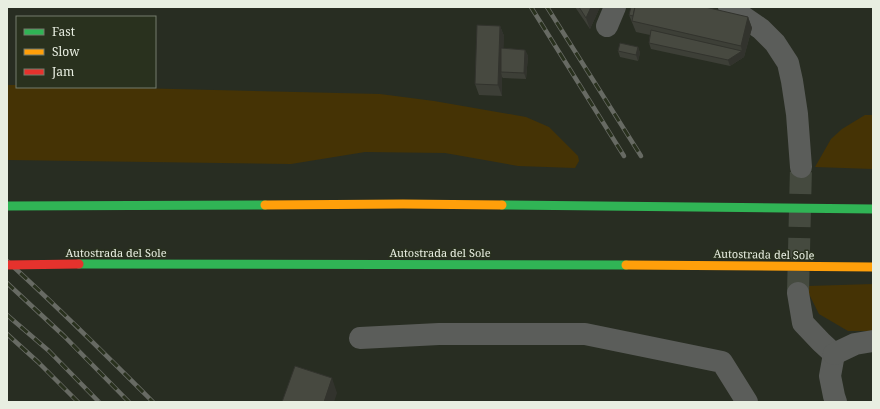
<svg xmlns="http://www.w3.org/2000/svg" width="880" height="409" font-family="'Noto Serif',serif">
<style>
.green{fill:#453305}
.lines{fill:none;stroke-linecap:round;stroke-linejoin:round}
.street-tunnel{stroke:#454a3f;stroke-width:22;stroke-dasharray:22 11;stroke-linecap:butt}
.street{stroke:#5b5d5a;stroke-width:22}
.fast{stroke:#30b455;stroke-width:9}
.slow{stroke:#ff9f0a;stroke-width:9}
.rail-casing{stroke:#676a63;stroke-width:4.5}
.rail{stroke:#29311e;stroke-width:3;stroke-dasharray:9;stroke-linecap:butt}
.jam-bridge{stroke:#e5322d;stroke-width:9}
.wall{fill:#3d3f37}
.shaded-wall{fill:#32332d}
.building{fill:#474940;stroke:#32332d}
.labels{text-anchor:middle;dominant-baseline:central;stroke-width:3;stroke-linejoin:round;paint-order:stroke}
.street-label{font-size:11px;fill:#e8eee1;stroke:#29311e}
</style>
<rect width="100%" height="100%" fill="#282d22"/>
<!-- green -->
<g class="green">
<polygon points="7,85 17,85 17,87 92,87 380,94 434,101 526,117 549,127 578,156 579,161 575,168 518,166 445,153 365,152 291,164 7,160"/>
<polygon points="865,115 873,115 873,169 815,167 831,139 842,129"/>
<polygon points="873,284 873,331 848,331 819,314 809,294 808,286"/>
</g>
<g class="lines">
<!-- street-tunnel -->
<polyline class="street-tunnel" points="798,293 801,167"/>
<!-- street -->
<g class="street">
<polyline points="729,7 761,29 775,43 788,63 792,81 797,114 801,167"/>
<polyline points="607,26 615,7"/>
<polyline points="798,293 803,323 821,342 834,354"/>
<polyline points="360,338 439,334 585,334 722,362 747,402"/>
<polyline points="834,354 830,376 834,396 836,402"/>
<polyline points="834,354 855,344 873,341"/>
</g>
<!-- fast -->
<g class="fast">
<polyline points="502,205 873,209"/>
<polyline points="7,206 265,205"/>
<polyline points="79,264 626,265"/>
</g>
<!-- slow -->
<g class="slow">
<polyline points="265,205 403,204 502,205"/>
<polyline points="626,265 873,267"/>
</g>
<!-- rail casing -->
<g class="rail-casing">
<g id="rail">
<polyline points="531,7 624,156"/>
<polyline points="547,7 641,156"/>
<path d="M 7,261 C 57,306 105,354 153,402"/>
<polyline points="7,283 64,336 129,402"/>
<polyline points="7,315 49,351 99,402"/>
<polyline points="7,334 38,362 78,402"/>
</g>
</g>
<!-- rail -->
<use href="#rail" class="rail"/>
<!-- jam-bridge -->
<polyline class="jam-bridge" points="7,265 79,264"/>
</g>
<!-- wall -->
<g class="wall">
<polygon points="575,7 600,7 590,29"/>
<polygon points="629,15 748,17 752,28 744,57 730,66 651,49 649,43 650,35 636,32"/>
<polygon points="500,26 504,36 503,48 525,50 528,56 526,79 503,78 502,77 502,96 479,95 475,84"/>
<polygon points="638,47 640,53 638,61 620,57 618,51"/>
</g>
<!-- shaded-wall -->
<g class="shaded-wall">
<polygon points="591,7 600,7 590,29 586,18"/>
<polygon points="748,17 752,28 744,57 730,66 728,60 742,51 741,46"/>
<polygon points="500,26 504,36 503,72 501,72 502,77 502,96 498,85"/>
<polygon points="638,47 640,53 638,61 636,55"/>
<polygon points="525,50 528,56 526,79 524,73"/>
<polygon points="332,378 337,393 334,402 324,402"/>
</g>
<!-- building -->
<g class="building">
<polygon points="579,7 591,7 586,18"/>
<polygon points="631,7 635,7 633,16 629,15"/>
<polygon points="635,7 705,7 748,17 741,46 632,21"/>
<polygon points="477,25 500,26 498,85 475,84"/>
<polygon points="651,30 742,51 728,60 649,43"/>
<polygon points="620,43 638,47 636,55 618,51"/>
<polygon points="501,48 525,50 524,73 501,72"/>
<polygon points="295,366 332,378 324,402 282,402"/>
</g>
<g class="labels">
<!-- street labels -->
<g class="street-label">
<text x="116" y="252">Autostrada del Sole</text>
<text x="440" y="252">Autostrada del Sole</text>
<text transform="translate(764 254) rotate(1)">Autostrada del Sole</text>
</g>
</g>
<!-- border -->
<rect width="880" height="409" fill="none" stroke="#e8eee1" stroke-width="16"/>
<!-- legend -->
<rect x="16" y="16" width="140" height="72" fill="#29311e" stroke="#757d6c"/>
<rect x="24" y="29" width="20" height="6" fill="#30b455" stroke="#757d6c"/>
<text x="52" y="36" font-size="12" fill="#e8eee1">Fast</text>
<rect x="24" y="49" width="20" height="6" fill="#ff9f0a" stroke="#757d6c"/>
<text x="52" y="56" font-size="12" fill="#e8eee1">Slow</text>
<rect x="24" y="69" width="20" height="6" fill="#e5322d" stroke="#757d6c"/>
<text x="52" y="76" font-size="12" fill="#e8eee1">Jam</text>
</svg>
